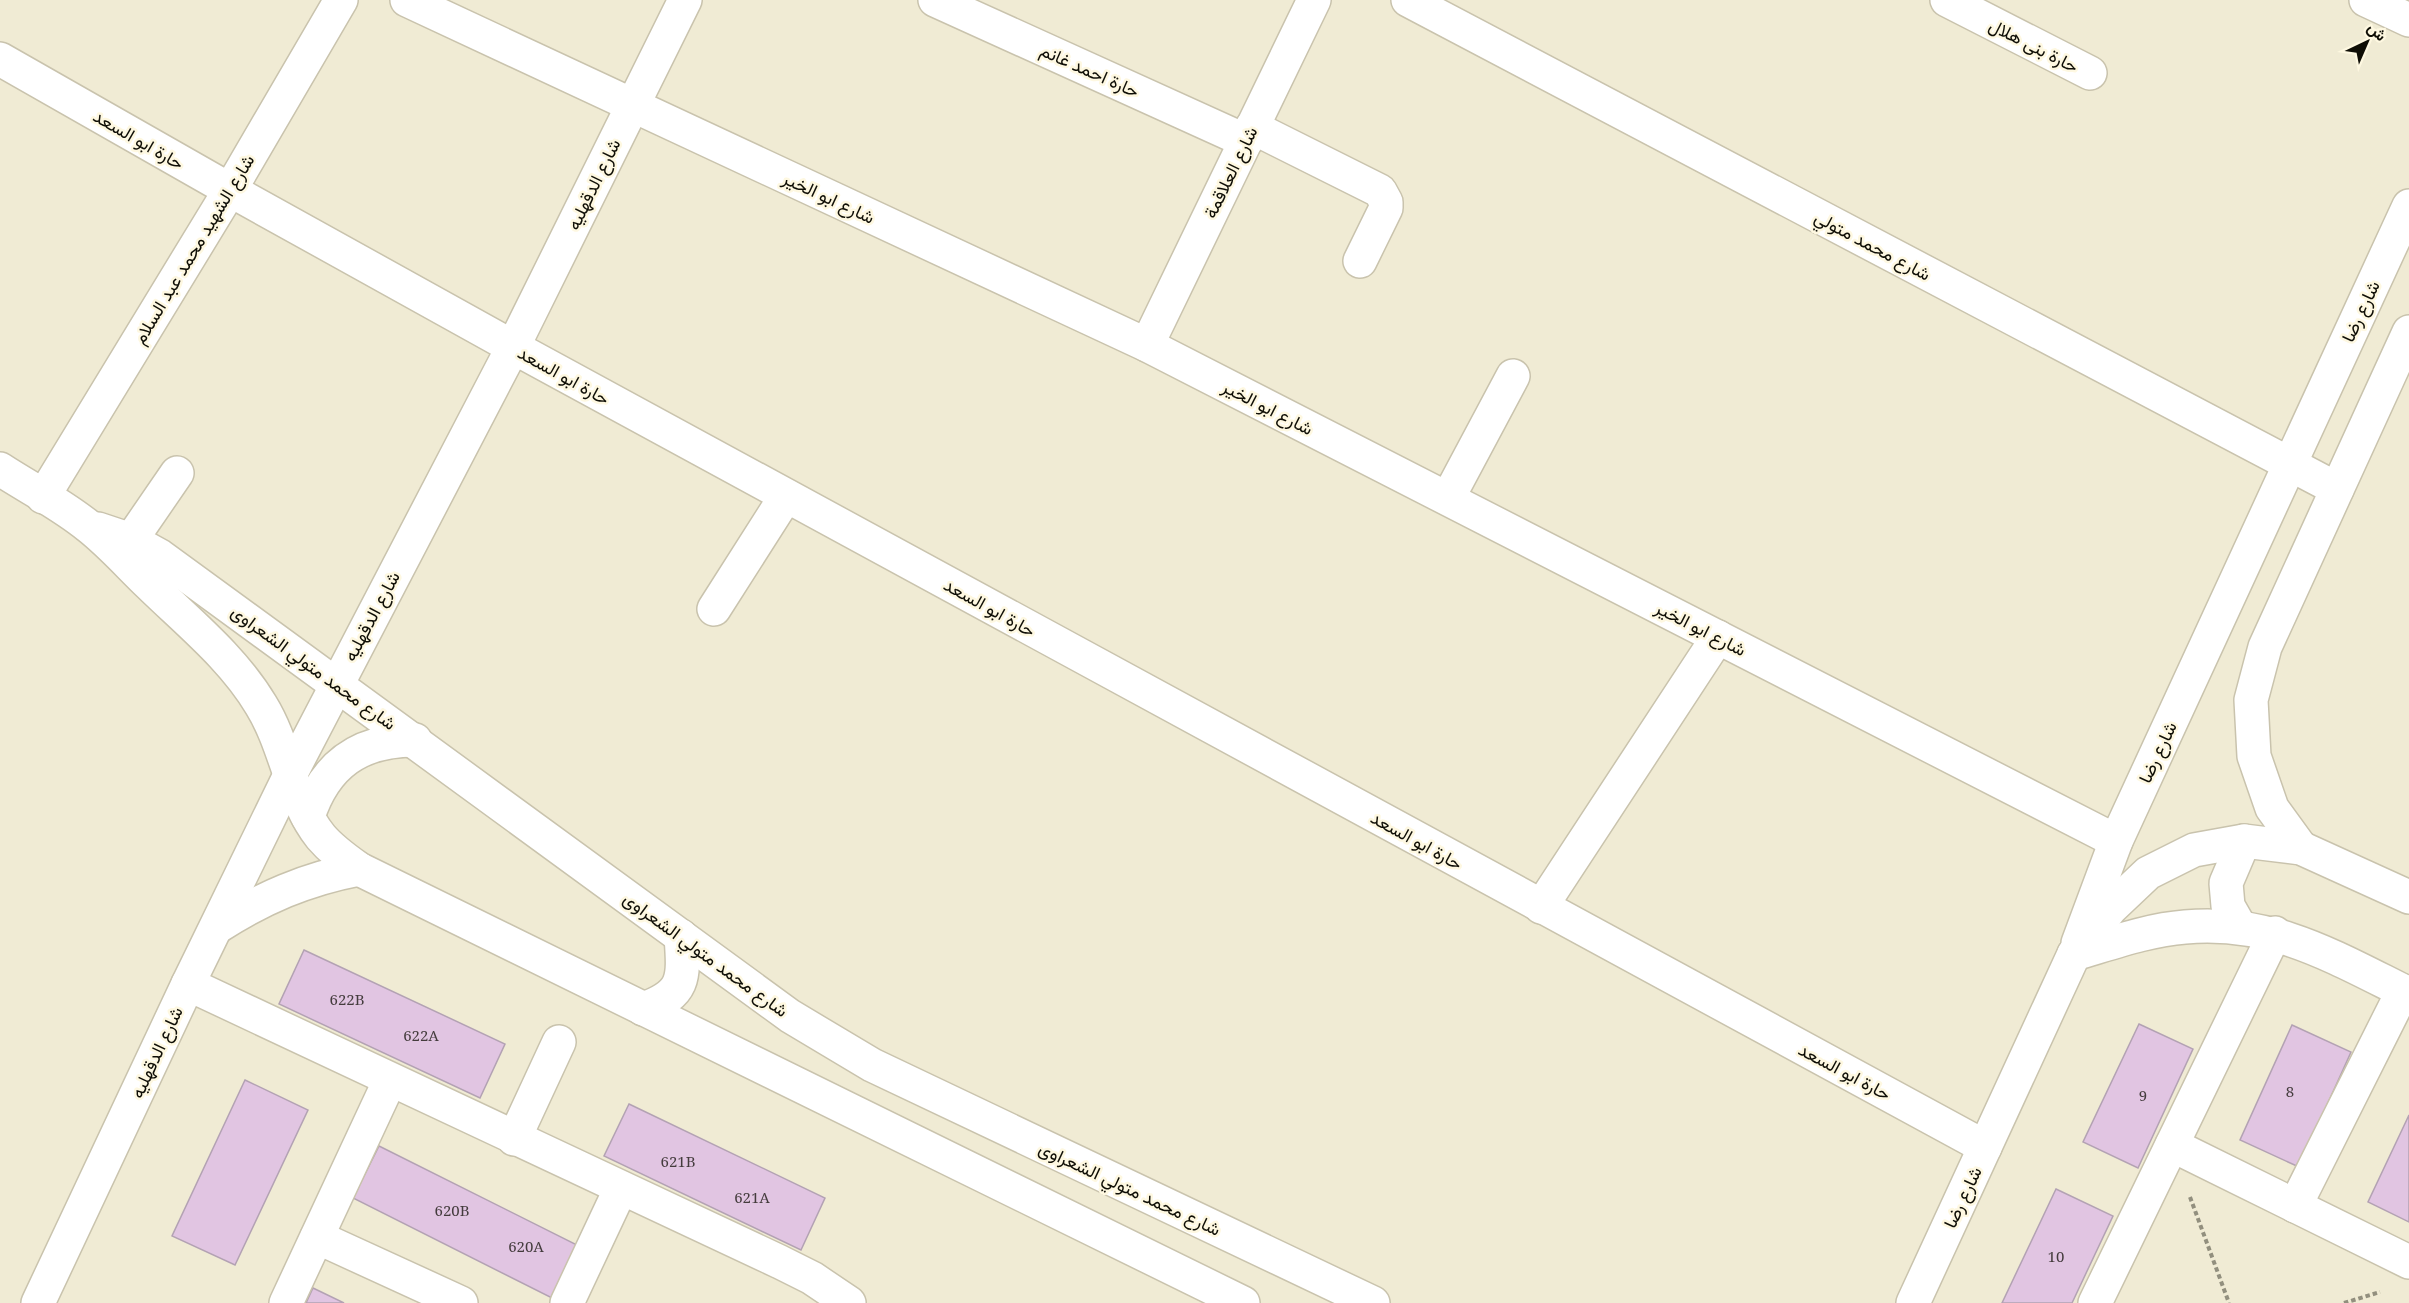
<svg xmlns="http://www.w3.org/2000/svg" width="2409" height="1303" font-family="'Noto Serif',Vazirmatn,serif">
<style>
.building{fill:#e1c5e2;stroke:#b3a2b3;stroke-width:1.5}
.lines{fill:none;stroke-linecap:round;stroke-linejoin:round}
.minor-casing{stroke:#c9c3ad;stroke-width:36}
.major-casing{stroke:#c9c3ad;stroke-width:36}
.path{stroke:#928f7e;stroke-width:4;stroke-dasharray:4.5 3;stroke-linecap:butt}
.minor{stroke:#fff;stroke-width:33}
.major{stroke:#fff;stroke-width:33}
.labels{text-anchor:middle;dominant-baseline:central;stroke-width:5;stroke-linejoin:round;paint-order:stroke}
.number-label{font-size:15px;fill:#443c3d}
.street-label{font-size:18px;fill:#0f0e06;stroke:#fef8e1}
</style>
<rect width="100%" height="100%" fill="#f0ebd4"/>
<!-- building -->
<g class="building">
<polygon points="304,950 505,1044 480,1098 279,1004"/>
<polygon points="2139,1024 2193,1049 2138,1168 2083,1142"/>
<polygon points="2292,1025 2351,1052 2299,1167 2240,1140"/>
<polygon points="245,1080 308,1110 235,1265 172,1236"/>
<polygon points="629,1104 825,1198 801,1250 604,1156"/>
<polygon points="2409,1115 2409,1222 2368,1202"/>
<polygon points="379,1146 579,1246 554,1299 353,1198"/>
<polygon points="2056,1189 2113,1216 2072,1303 2002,1303"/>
<polygon points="313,1288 344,1303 306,1303"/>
</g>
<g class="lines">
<!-- minor casing -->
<g class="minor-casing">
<g id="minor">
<polyline points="407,0 1147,345 2116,841"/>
<polyline points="935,0 1246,141"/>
<polyline points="1408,0 2337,489"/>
<polyline points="1947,0 2090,73"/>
<polyline points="2366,0 2409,20"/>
<polyline points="0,59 230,190 513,347 1985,1147"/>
<polyline points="1252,127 1380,191 1386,202 1386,208 1360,261"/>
<polyline points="1147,345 1314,0"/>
<path d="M 0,469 C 29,488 61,504 88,526 C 110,543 130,566 150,585 C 189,623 233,658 261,705 C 287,747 291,800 321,837 C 332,850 345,859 359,869 L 1243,1303"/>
<polyline points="43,497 230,190 341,0"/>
<polyline points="1448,498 1513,376"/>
<polyline points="98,529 131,540 160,556 790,1016 872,1065 1373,1303"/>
<polyline points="131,540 177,473"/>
<polyline points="714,609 786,496"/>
<path d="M 308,817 C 325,764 360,740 415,740"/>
<polyline points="2301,848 2272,808 2254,756 2251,700 2265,647 2409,332"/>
<polyline points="1541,907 1718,637"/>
<path d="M 217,927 C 262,898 306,879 359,869"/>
<polyline points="2078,943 2116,841 2409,206"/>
<polyline points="188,984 780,1262 812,1278 849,1303"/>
<path d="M 643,1009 C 686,994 684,978 681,936"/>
<polyline points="514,1139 559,1042"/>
<polyline points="2172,1145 2409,1262"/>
<polyline points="2295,1206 2403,991"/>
<polyline points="317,1237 461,1303"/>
<polyline points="38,1303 188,984 291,773 513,347 685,0"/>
<polyline points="286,1303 390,1080"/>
<polyline points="567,1303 621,1188"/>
<polyline points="2095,1303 2275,933"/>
</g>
</g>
<!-- major casing -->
<g class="major-casing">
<g id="major">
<polyline points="2240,927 2228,906 2226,883 2244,841"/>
<path d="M 2074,954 C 2109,944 2147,930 2185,927 C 2272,919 2334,957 2409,994"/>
<polyline points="1913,1303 2074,954 2111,908 2148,873 2194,850 2244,841 2301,848 2409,897"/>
</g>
</g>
<!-- path -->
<g class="path">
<polyline points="2190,1197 2229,1303"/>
<polyline points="2344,1303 2380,1292"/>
</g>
<!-- minor -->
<use href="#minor" class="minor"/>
<!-- major -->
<use href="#major" class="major"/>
</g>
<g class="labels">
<!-- number labels -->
<g class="number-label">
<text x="347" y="999">622B</text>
<text x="421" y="1035">622A</text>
<text x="2290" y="1091">8</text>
<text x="2143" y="1095">9</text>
<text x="678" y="1161">621B</text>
<text x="752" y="1197">621A</text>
<text x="452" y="1210">620B</text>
<text x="526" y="1246">620A</text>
<text x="2056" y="1256">10</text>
</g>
<!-- street labels -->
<g class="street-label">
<text transform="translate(2034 45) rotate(27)">حارة بنى هلال</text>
<text transform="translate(1090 70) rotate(24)">حارة احمد غانم</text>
<text transform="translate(139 139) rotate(30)">حارة ابو السعد</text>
<text transform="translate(1230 172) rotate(-64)">شارع العلاقمة</text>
<text transform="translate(593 184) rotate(-64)">شارع الدقهليه</text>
<text transform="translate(829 197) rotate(25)">شارع ابو الخير</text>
<text transform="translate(1873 245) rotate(28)">شارع محمد متولي</text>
<text transform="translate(193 249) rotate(-59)">شارع الشهيد محمد عبد السلام</text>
<text transform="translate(2360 311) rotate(-65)">شارع رضا</text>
<text transform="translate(564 375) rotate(29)">حارة ابو السعد</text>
<text transform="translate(1268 407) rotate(27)">شارع ابو الخير</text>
<text transform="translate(990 607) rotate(29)">حارة ابو السعد</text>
<text transform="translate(371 616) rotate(-62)">شارع الدقهليه</text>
<text transform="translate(1701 628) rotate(27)">شارع ابو الخير</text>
<text transform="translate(314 667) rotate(36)">شارع محمد متولي الشعراوى</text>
<text transform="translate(2157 752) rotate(-65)">شارع رضا</text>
<text transform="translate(1417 840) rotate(29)">حارة ابو السعد</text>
<text transform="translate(706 954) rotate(36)">شارع محمد متولي الشعراوى</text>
<text transform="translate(156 1052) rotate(-65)">شارع الدقهليه</text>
<text transform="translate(1845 1071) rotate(28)">حارة ابو السعد</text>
<text transform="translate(1130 1188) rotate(25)">شارع محمد متولي الشعراوى</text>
<text transform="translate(1962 1197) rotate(-65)">شارع رضا</text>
</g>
</g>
<!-- north arrow -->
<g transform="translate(2367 42) rotate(44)" stroke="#fef8e1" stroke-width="4.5" paint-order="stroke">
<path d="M0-4.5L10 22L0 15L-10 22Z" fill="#0f0e06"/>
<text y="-9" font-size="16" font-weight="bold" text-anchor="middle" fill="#0f0e06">ش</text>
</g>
</svg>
